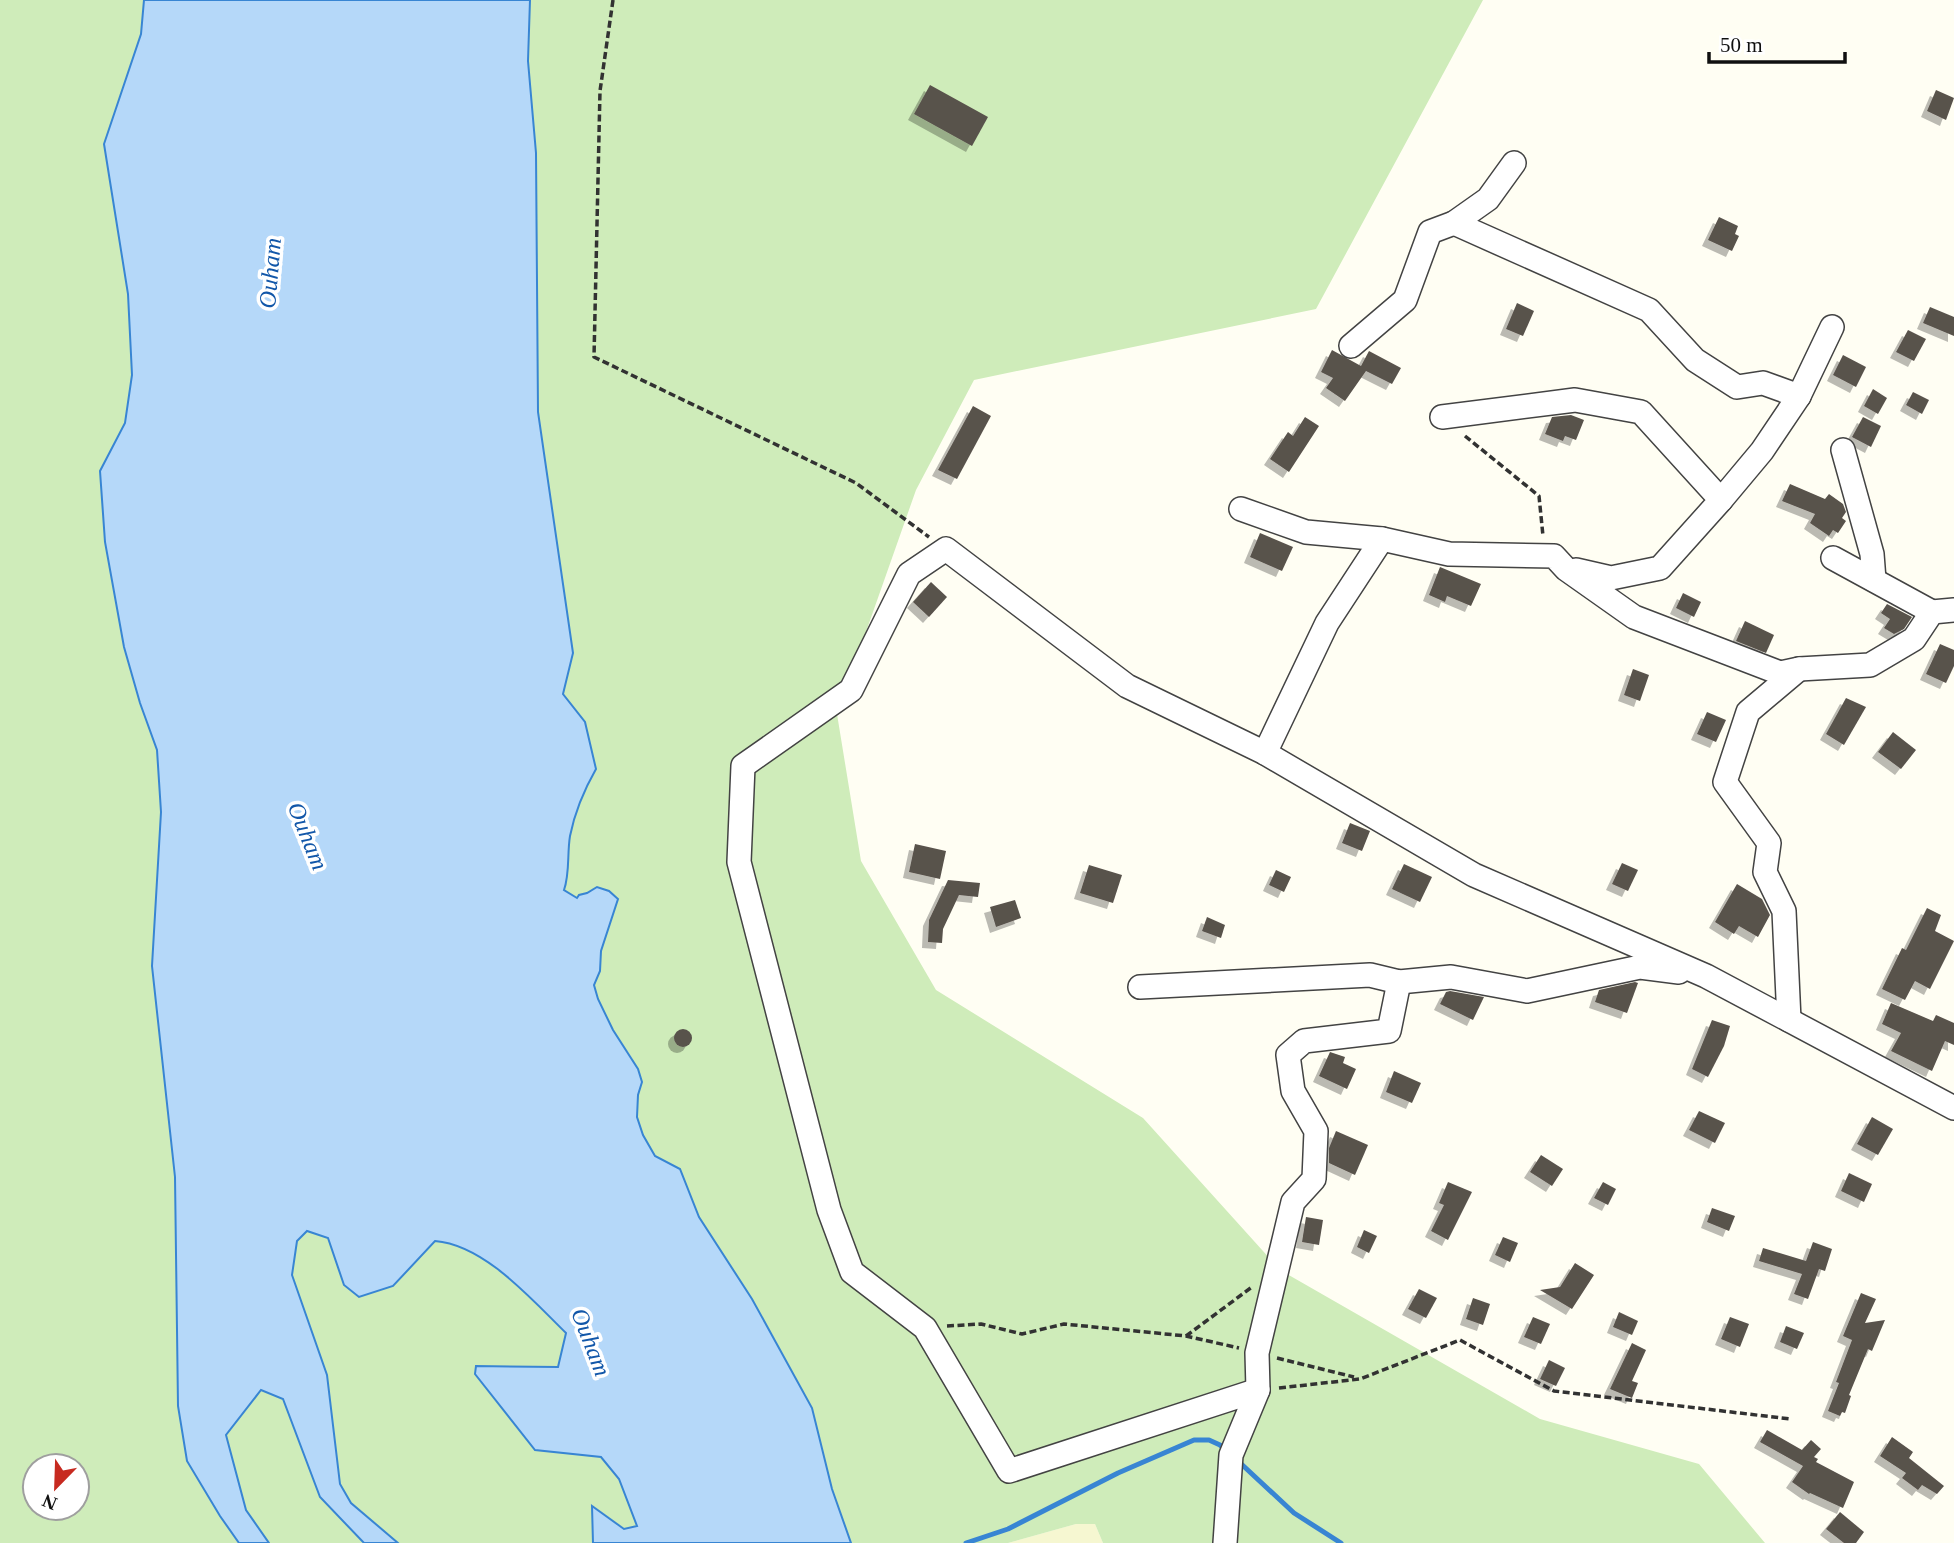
<svg xmlns="http://www.w3.org/2000/svg" width="1954" height="1543" font-family="'Times New Roman',serif">
<style>
.farmland{fill:#f6f7d1}
.green{fill:#cfecba;fill-rule:evenodd}
.water{fill:#b5d8f9;stroke:#3885d3;stroke-width:2}
.lines{fill:none;stroke-linecap:round;stroke-linejoin:round}
.stream{stroke:#3885d3;stroke-width:5}
.building{fill:#59524c;filter:url(#shadow)}
.street-casing{stroke:#434343;stroke-width:26}
.path{stroke:#323232;stroke-width:3.5;stroke-dasharray:7 3.5;stroke-linecap:butt}
.street{stroke:#fff;stroke-width:23}
.labels{text-anchor:middle;dominant-baseline:central;stroke-width:7;stroke-linejoin:round;paint-order:stroke}
.water-label{font-size:24px;font-style:italic;fill:#1257a9;stroke:#fff}
</style>
<defs>
<filter id="shadow"><feDropShadow dx="-6" dy="6" stdDeviation="0" flood-color="#0004"/></filter>
</defs>
<rect width="100%" height="100%" fill="#fffef3"/>
<!-- farmland -->
<polygon class="farmland" points="1076,1524 1095,1524 1103,1543 1008,1543"/>
<!-- green -->
<g class="green">
<path d="M 0,0 L 144,0 L 128,294 L 132,375 L 125,423 L 100,471 L 105,542 L 124,647 L 140,703 L 157,750 L 161,812 L 152,966 L 175,1177 L 220,1516 L 239,1543 L 0,1543 ZM 35,1466 L 77,1466 L 77,1508 L 35,1508 Z"/>
<path d="M 530,0 L 1483,0 L 1316,309 L 974,380 L 916,490 L 837,714 L 861,861 L 936,990 L 1143,1118 L 1280,1270 L 1540,1419 L 1699,1464 L 1765,1543 L 1103,1543 L 1095,1524 L 1076,1524 L 1008,1543 L 851,1543 L 776,1341 L 752,1299 L 699,1217 L 680,1169 L 655,1156 L 643,1135 L 637,1117 L 638,1095 L 642,1082 L 632,1058 L 613,1030 L 598,999 L 594,985 L 600,971 L 601,951 L 618,899 L 587,893 L 579,895 L 578,898 L 564,890 C 570,873 567,854 570,836 C 575,811 584,790 596,769 L 585,722 L 563,694 L 573,653 L 538,412 L 536,153 L 528,61 Z"/>
<path d="M 307,1231 L 328,1238 L 344,1285 L 393,1286 L 435,1241 C 488,1246 530,1298 566,1333 L 559,1367 L 476,1366 L 535,1450 L 601,1457 L 619,1479 L 637,1526 L 625,1529 L 593,1506 L 593,1543 L 398,1543 L 351,1503 L 340,1484 L 327,1375 L 292,1275 L 297,1241 Z"/>
<polygon points="260,1390 283,1399 320,1497 364,1543 269,1543 246,1510 226,1435"/>
</g>
<!-- water -->
<path class="water" d="M 144,0 L 530,0 L 528,61 L 536,153 L 538,412 L 573,653 L 563,694 L 585,722 L 596,769 C 584,790 575,811 570,836 C 567,854 570,873 564,890 L 577,898 L 579,895 L 587,893 L 597,887 L 609,891 L 618,899 L 601,951 L 600,971 L 594,985 L 598,999 L 613,1030 L 638,1069 L 642,1082 L 638,1095 L 637,1117 L 643,1135 L 655,1156 L 680,1169 L 699,1217 L 752,1299 L 812,1408 L 832,1489 L 851,1543 L 593,1543 L 592,1506 L 624,1529 L 637,1526 L 619,1479 L 601,1457 L 535,1450 L 475,1374 L 476,1366 L 558,1367 L 566,1333 C 532,1300 485,1245 435,1241 L 393,1286 L 359,1297 L 344,1285 L 328,1238 L 307,1231 L 297,1241 L 292,1275 L 327,1375 L 340,1484 L 351,1503 L 398,1543 L 364,1543 L 320,1497 L 283,1399 L 261,1390 L 226,1435 L 246,1510 L 269,1543 L 239,1543 L 220,1516 L 187,1461 L 178,1406 L 175,1177 L 152,966 L 161,812 L 157,750 L 140,703 L 124,647 L 105,542 L 100,471 L 125,423 L 132,375 L 128,294 L 104,144 L 141,34 Z"/>
<g class="lines">
<!-- stream -->
<g class="stream">
<polyline points="1237,1460 1294,1513 1341,1543"/>
<polyline points="966,1543 1008,1529 1118,1473 1194,1440 1209,1440 1220,1445 1227,1451"/>
</g>
</g>
<!-- building -->
<g class="building">
<polygon points="930,85 988,117 972,146 914,114"/>
<polygon points="1936,90 1954,98 1946,120 1927,111"/>
<polygon points="1719,217 1738,226 1735,234 1739,236 1732,251 1708,240"/>
<polygon points="1517,303 1534,311 1523,336 1506,329"/>
<polygon points="1930,307 1954,317 1954,336 1923,323"/>
<polygon points="1908,330 1926,339 1914,361 1896,352"/>
<polygon points="1332,350 1361,366 1369,351 1401,368 1392,384 1366,371 1345,401 1326,388 1333,378 1321,372"/>
<polygon points="1843,355 1866,367 1856,387 1833,375"/>
<polygon points="1873,389 1887,398 1878,414 1864,406"/>
<polygon points="1913,392 1929,400 1922,414 1906,405"/>
<polygon points="973,406 991,416 957,479 938,470"/>
<polygon points="1571,415 1584,420 1576,440 1565,436 1563,441 1545,434 1552,417"/>
<polygon points="1305,417 1319,426 1289,472 1270,459 1288,432 1293,436"/>
<polygon points="1863,417 1881,426 1871,447 1852,437"/>
<polygon points="1790,484 1825,499 1829,494 1843,504 1846,512 1842,518 1846,521 1838,533 1833,530 1829,536 1810,523 1815,514 1782,501"/>
<polygon points="1260,533 1293,547 1282,571 1250,557"/>
<polygon points="1440,567 1481,584 1471,606 1447,596 1445,602 1429,595"/>
<polygon points="931,582 947,597 929,617 913,602"/>
<polygon points="1683,593 1701,602 1694,617 1676,608"/>
<polygon points="1887,604 1912,617 1904,629 1894,634 1884,628 1890,619 1881,613"/>
<polygon points="1745,621 1774,635 1766,653 1736,641"/>
<polygon points="1940,644 1954,650 1954,666 1946,683 1926,674"/>
<polygon points="1633,669 1649,675 1640,701 1624,695"/>
<polygon points="1846,698 1866,707 1844,745 1826,734"/>
<polygon points="1707,712 1726,720 1716,742 1697,734"/>
<polygon points="1893,732 1916,750 1901,769 1878,752"/>
<polygon points="1350,823 1370,831 1362,851 1342,843"/>
<polygon points="915,844 946,851 940,879 909,872"/>
<polygon points="1622,863 1638,870 1628,891 1612,884"/>
<polygon points="1404,864 1432,877 1420,902 1392,889"/>
<polygon points="1089,865 1122,875 1113,903 1080,893"/>
<polygon points="1276,870 1291,877 1284,892 1269,885"/>
<polygon points="948,880 980,883 978,897 959,895 943,929 942,943 928,942 929,920"/>
<polygon points="1737,884 1762,899 1770,915 1758,937 1739,926 1734,934 1715,922"/>
<polygon points="1015,900 1021,918 996,927 990,907"/>
<polygon points="1927,908 1941,915 1935,931 1954,941 1930,989 1915,981 1905,1000 1882,989 1902,948 1906,950"/>
<polygon points="1207,917 1225,925 1221,938 1202,931"/>
<polygon points="1635,982 1638,983 1627,1013 1595,1002 1599,990"/>
<polygon points="1450,991 1484,997 1473,1020 1440,1004 1446,992"/>
<polygon points="1891,1003 1933,1021 1936,1015 1954,1023 1954,1045 1945,1041 1932,1071 1891,1051 1901,1033 1882,1024"/>
<polygon points="1712,1020 1730,1026 1724,1046 1708,1077 1692,1069"/>
<circle cx="683" cy="1038" r="9"/>
<polygon points="1330,1052 1345,1057 1343,1063 1356,1069 1347,1089 1319,1076"/>
<polygon points="1394,1071 1421,1083 1412,1103 1386,1092"/>
<polygon points="1699,1111 1725,1123 1715,1143 1689,1130"/>
<polygon points="1872,1117 1893,1129 1878,1155 1857,1144"/>
<polygon points="1336,1131 1368,1145 1355,1175 1329,1163 1329,1148"/>
<polygon points="1541,1155 1563,1169 1552,1186 1530,1172"/>
<polygon points="1849,1173 1872,1184 1864,1202 1841,1191"/>
<polygon points="1448,1182 1472,1192 1448,1240 1431,1231 1444,1205 1439,1203"/>
<polygon points="1603,1182 1616,1189 1608,1205 1594,1198"/>
<polygon points="1712,1208 1735,1216 1729,1231 1707,1222"/>
<polygon points="1306,1217 1323,1220 1319,1245 1302,1242"/>
<polygon points="1364,1230 1377,1236 1369,1253 1357,1247"/>
<polygon points="1503,1237 1518,1243 1510,1262 1495,1255"/>
<polygon points="1813,1242 1832,1249 1825,1271 1819,1269 1808,1299 1794,1294 1802,1274 1759,1261 1763,1248 1806,1261"/>
<polygon points="1575,1263 1594,1275 1572,1309 1540,1290 1560,1287"/>
<polygon points="1419,1289 1437,1298 1426,1318 1408,1309"/>
<polygon points="1861,1293 1876,1299 1865,1323 1885,1320 1872,1351 1868,1349 1849,1395 1851,1396 1845,1413 1842,1412 1840,1416 1828,1411 1839,1383 1836,1382 1852,1340 1843,1336"/>
<polygon points="1473,1298 1490,1304 1483,1325 1466,1319"/>
<polygon points="1619,1312 1638,1321 1632,1335 1613,1327"/>
<polygon points="1533,1317 1550,1324 1541,1344 1524,1337"/>
<polygon points="1730,1317 1749,1324 1740,1347 1721,1339"/>
<polygon points="1786,1326 1804,1333 1797,1349 1780,1342"/>
<polygon points="1632,1343 1646,1350 1632,1381 1638,1383 1632,1398 1610,1389"/>
<polygon points="1549,1360 1565,1368 1556,1386 1540,1379"/>
<polygon points="1767,1430 1802,1450 1811,1440 1821,1449 1814,1457 1818,1459 1816,1462 1854,1482 1843,1508 1810,1493 1809,1494 1792,1482 1803,1466 1760,1442"/>
<polygon points="1892,1437 1913,1452 1909,1458 1944,1486 1937,1494 1922,1485 1918,1490 1902,1478 1906,1473 1880,1456"/>
<polygon points="1840,1512 1864,1532 1856,1543 1844,1543 1826,1529"/>
</g>
<g class="lines">
<!-- street casing -->
<g class="street-casing">
<g id="street">
<polyline points="1454,223 1649,310 1695,360 1737,387 1763,383 1799,396"/>
<polyline points="1351,346 1405,300 1430,232 1454,223 1488,199 1514,163"/>
<polyline points="1442,417 1575,400 1641,412 1721,500 1660,568 1611,578 1576,570"/>
<polyline points="1843,450 1872,554 1874,580"/>
<polyline points="1721,500 1762,451 1799,396 1832,327"/>
<polyline points="1241,509 1306,532 1382,539 1449,554 1554,556 1566,569 1634,617 1780,673 1799,669 1870,665 1914,639 1932,612 1954,610"/>
<polyline points="1833,558 1932,612"/>
<polyline points="1265,753 1327,623 1382,539"/>
<polyline points="1140,987 1370,975 1399,982 1451,977 1527,991 1640,967 1679,972"/>
<polyline points="1789,1020 1784,911 1765,872 1769,843 1725,782 1748,712 1799,669"/>
<polyline points="1258,1390 1257,1353 1293,1202 1314,1179 1316,1131 1293,1091 1288,1055 1304,1041 1389,1031 1399,982"/>
<polyline points="1225,1543 1231,1455 1258,1390 1009,1471 925,1328 852,1272 829,1210 739,862 743,766 851,690 909,574 946,549 1127,686 1265,753 1474,875 1706,976 1954,1108"/>
</g>
</g>
<!-- path -->
<g class="path">
<polyline points="613,0 600,91 594,357 856,483 929,537"/>
<polyline points="1465,436 1539,496 1543,536"/>
<polyline points="947,1326 981,1324 1022,1334 1064,1324 1186,1336 1239,1348"/>
<polyline points="1186,1336 1252,1287"/>
<polyline points="1277,1358 1354,1377"/>
<polyline points="1279,1388 1360,1379 1460,1340 1554,1391 1790,1419"/>
</g>
<!-- street -->
<use href="#street" class="street"/>
</g>
<g class="labels">
<!-- water labels -->
<g class="water-label">
<text transform="translate(270 273) rotate(-85)">Ouham</text>
<text transform="translate(308 836) rotate(68)">Ouham</text>
<text transform="translate(591 1342) rotate(69)">Ouham</text>
</g>
</g>
<!-- north arrow -->
<g transform="translate(56 1487) rotate(203)"><circle r="33" fill="#ffffff" stroke="#9f9f9f" stroke-width="2"/>
<path d="M0-5L12 26L0 18L-12 26Z" fill="#c72a20"/>
<text y="-10" font-size="19" font-weight="bold" text-anchor="middle" fill="#101010">N</text>
</g>
<!-- scale -->
<path d="M1709 52v10h136v-10" fill="none" stroke="#101010" stroke-width="3.5"/>
<text x="1720" y="52" font-size="21" fill="#101010" stroke="#ffffff" stroke-width="5" paint-order="stroke">50 m</text>
</svg>
